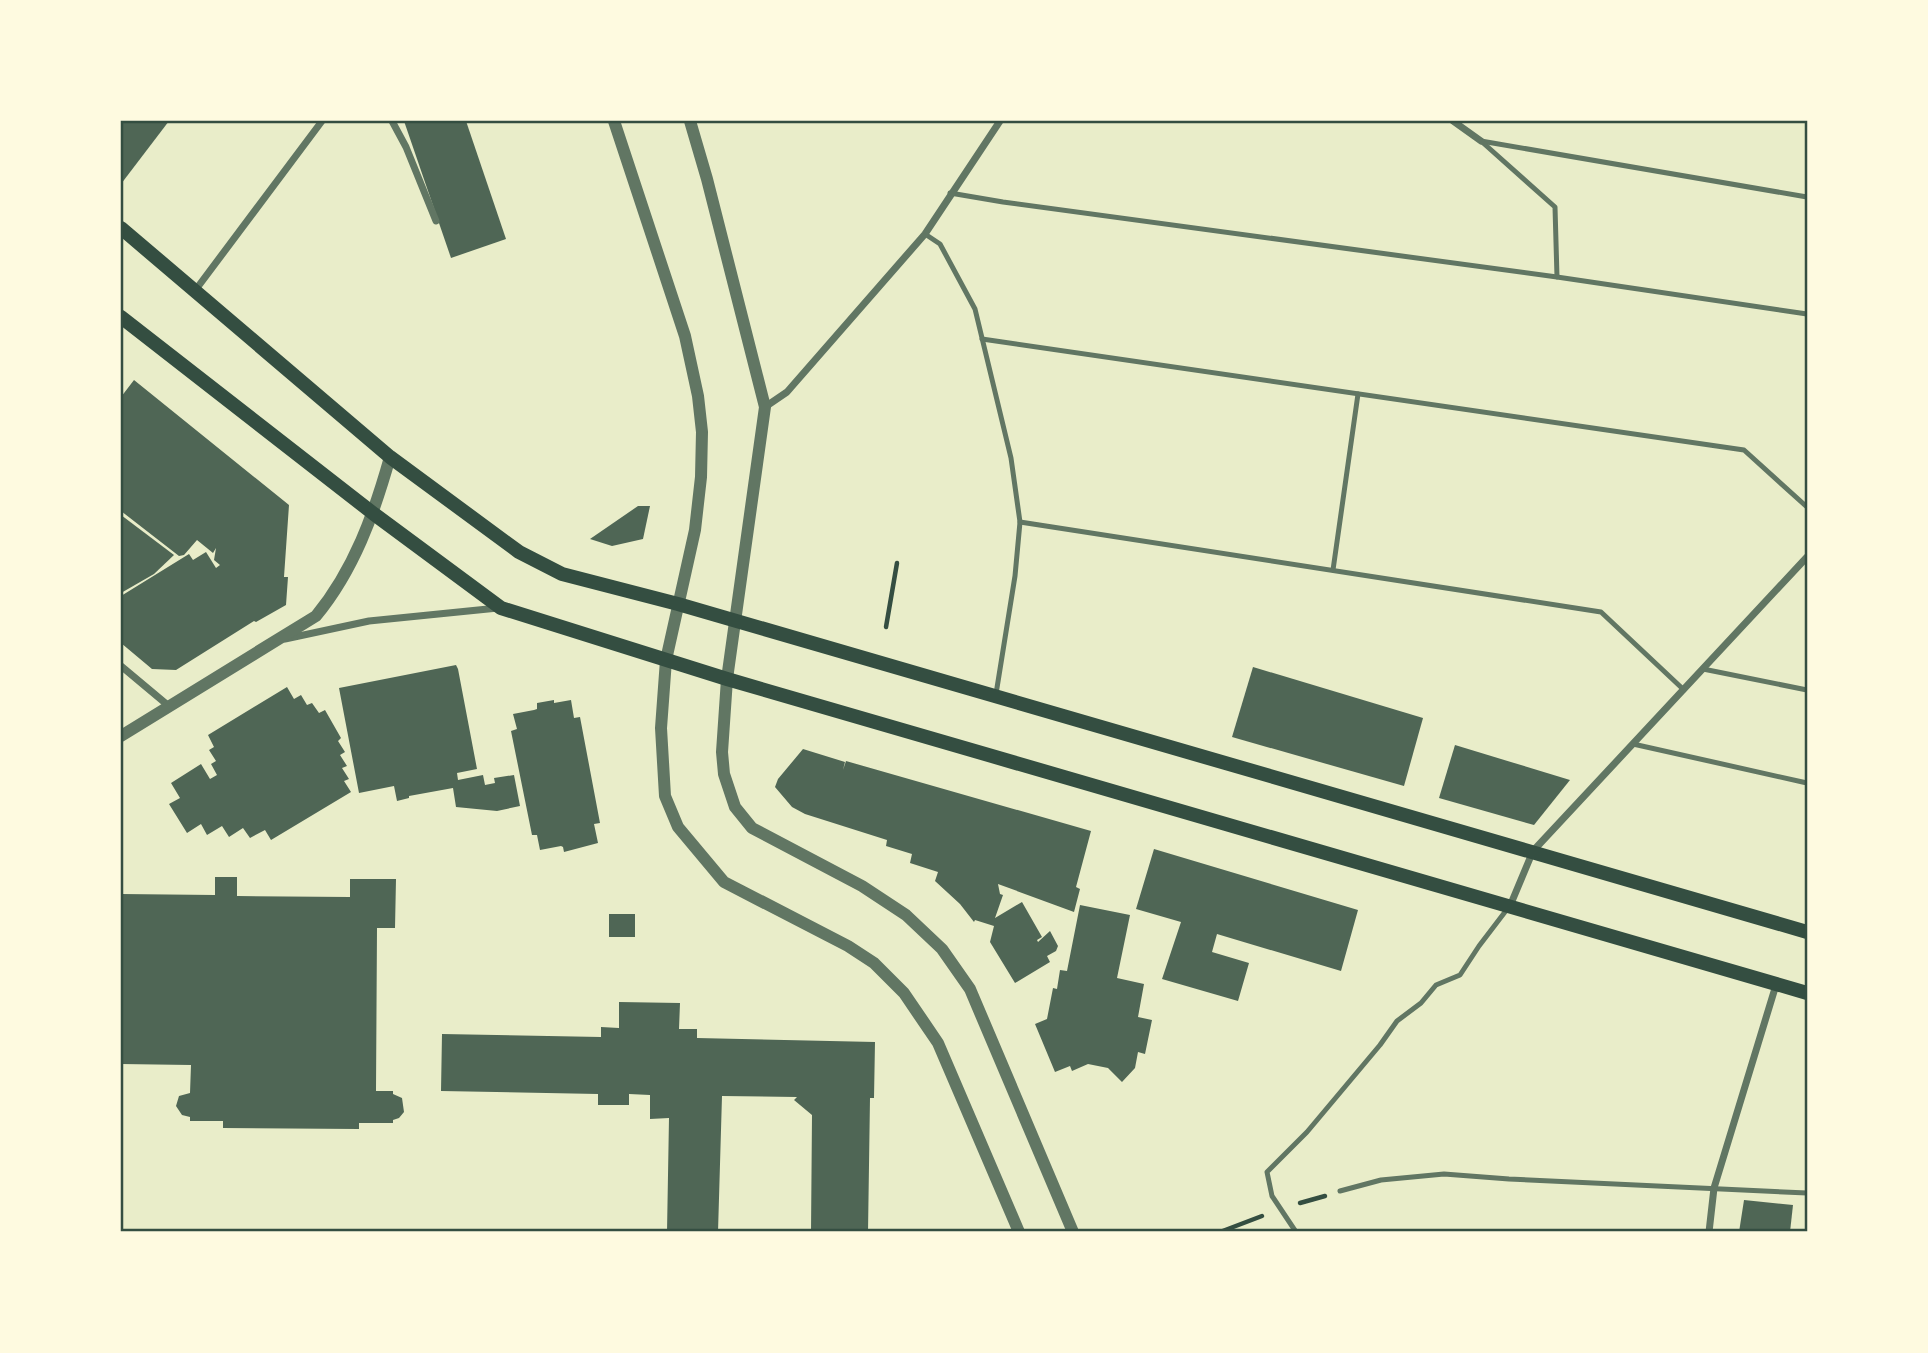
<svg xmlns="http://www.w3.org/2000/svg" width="1928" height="1353" font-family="Montserrat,sans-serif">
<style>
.building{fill:#4f6655}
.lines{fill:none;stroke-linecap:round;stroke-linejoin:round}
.path{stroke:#344e41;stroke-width:4.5}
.service{stroke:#617663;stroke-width:5}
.minor{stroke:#617663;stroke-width:7}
.tertiary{stroke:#617663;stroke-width:12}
.secondary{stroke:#344e41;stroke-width:14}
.neatline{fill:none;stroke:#344e41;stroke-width:2.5}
</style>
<rect width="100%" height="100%" fill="#e9edc9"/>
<!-- building -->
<g class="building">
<polygon points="121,121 169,121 121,184"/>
<polygon points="404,121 466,121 506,239 451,258"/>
<polygon points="134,380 289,505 284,577 288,577 286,605 256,622 254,621 176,670 152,669 121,643 121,596 189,554 193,560 206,552 216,568 220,565 214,560 216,548 213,553 197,540 184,555 179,556 121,511 121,397"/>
<polygon points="638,506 650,506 643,539 612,546 590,539"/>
<polygon points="121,515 174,555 154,574 121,593"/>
<polygon points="456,665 458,669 477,769 457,773 458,780 483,775 485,785 495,783 494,778 514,775 520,806 497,811 456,807 453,788 409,796 409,798 397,801 394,786 359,793 339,688"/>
<polygon points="1253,667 1423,718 1404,786 1232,737"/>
<polygon points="287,687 294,699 301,695 307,705 312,703 319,713 325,710 341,738 338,741 345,752 340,755 347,766 342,768 349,779 344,781 351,792 271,840 265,830 250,838 243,828 229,837 222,826 207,835 201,824 187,833 169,804 180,798 171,783 201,764 210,779 217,775 211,764 216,761 209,750 214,747 208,735"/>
<polygon points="554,700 554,703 571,700 574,718 580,717 600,823 594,824 598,843 564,852 563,847 561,846 540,850 537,835 532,835 511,731 517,729 513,714 534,710 537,709 537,703"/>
<polygon points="1455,745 1570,780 1534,825 1439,798"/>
<polygon points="803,749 845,762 843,770 846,761 1091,831 1076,887 1080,889 1074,912 998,884 1000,894 1003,895 995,918 1022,902 1042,937 1037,940 1038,942 1050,931 1058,946 1056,951 1047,956 1050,962 1015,983 990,942 994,926 975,920 974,922 960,904 935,881 938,872 910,863 912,854 886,846 887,840 805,814 792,807 775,787 778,779"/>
<polygon points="1154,849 1358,910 1341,971 1217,934 1212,952 1249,963 1238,1001 1162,979 1181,922 1136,909"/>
<polygon points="215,877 237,877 237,896 350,897 350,879 396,879 395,928 377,928 376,1091 393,1091 393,1094 402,1098 404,1112 399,1118 393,1120 393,1123 359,1123 359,1129 223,1128 223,1121 190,1121 190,1117 182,1115 176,1106 179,1096 190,1093 191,1065 121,1064 121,894 215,895"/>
<polygon points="1080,905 1130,915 1117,978 1144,984 1138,1017 1152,1020 1145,1054 1138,1052 1135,1068 1122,1082 1108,1068 1088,1064 1072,1071 1070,1066 1055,1072 1035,1024 1047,1019 1053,988 1057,989 1060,970 1067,971"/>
<rect x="609" y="914" width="26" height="23"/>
<polygon points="619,1002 680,1003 679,1029 697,1029 697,1038 875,1042 874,1098 870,1098 868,1232 811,1232 812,1115 794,1100 797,1097 722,1096 718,1232 667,1232 669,1118 650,1119 650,1095 629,1094 629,1105 598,1105 598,1094 441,1091 442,1034 601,1037 601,1027 619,1028"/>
<polygon points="1744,1200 1793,1205 1790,1232 1739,1232"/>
</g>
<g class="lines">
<!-- path -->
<g class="path">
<polyline points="886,627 897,563"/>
<polyline points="1300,1203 1325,1196"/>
<polyline points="1220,1232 1262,1216"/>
</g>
<!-- service -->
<g class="service">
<polyline points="1481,141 1807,197"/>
<polyline points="1481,141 1555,207 1557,277"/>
<polyline points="950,193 1003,202 1557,277 1807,314"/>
<polyline points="925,234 940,244 975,309 1011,458 1020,522 1015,576 996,694"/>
<polyline points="982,339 1744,450 1807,507"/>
<polyline points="1020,522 1601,612 1684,690"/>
<polyline points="1333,570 1358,394"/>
<polyline points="1703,669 1807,690"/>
<polyline points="1633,744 1807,783"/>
<polyline points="1340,1191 1381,1180 1444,1174 1509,1179 1807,1193"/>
<polyline points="1296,1232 1272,1196 1267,1172 1307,1132 1380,1045 1397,1021 1421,1003 1436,985 1460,975 1479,946 1508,908"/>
</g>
<!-- minor -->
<g class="minor">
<polyline points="392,121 406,147 436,221"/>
<polyline points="1453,121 1481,141"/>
<polyline points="194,292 322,121"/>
<polyline points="765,407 787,392 925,234 1000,121"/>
<polyline points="285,639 369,621 498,608"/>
<polyline points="121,666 170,707"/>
<polyline points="1510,906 1533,851 1807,557"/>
<polyline points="1709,1232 1714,1188 1776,985"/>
</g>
<!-- tertiary -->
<g class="tertiary">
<polyline points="614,121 685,336 698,396 702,432 701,477 695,530 666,660 661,728 665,796 678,827 724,882 848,946 874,963 904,993 938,1043 1019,1232"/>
<polyline points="690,121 707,179 765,407 727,679 722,752 724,774 735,807 752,828 862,886 906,915 942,949 970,989 1073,1232"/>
<path d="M 121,736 L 316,616 C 354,570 374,514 390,457"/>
</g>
<!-- secondary -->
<g class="secondary">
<polyline points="121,228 390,457 519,552 562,574 678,604 1807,932"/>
<polyline points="121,317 374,514 501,608 727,679 1807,993"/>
</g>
</g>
<!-- border -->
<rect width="1928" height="1353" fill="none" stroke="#fefae0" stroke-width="245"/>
<rect x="122" y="122" width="1684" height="1108" class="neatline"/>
</svg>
